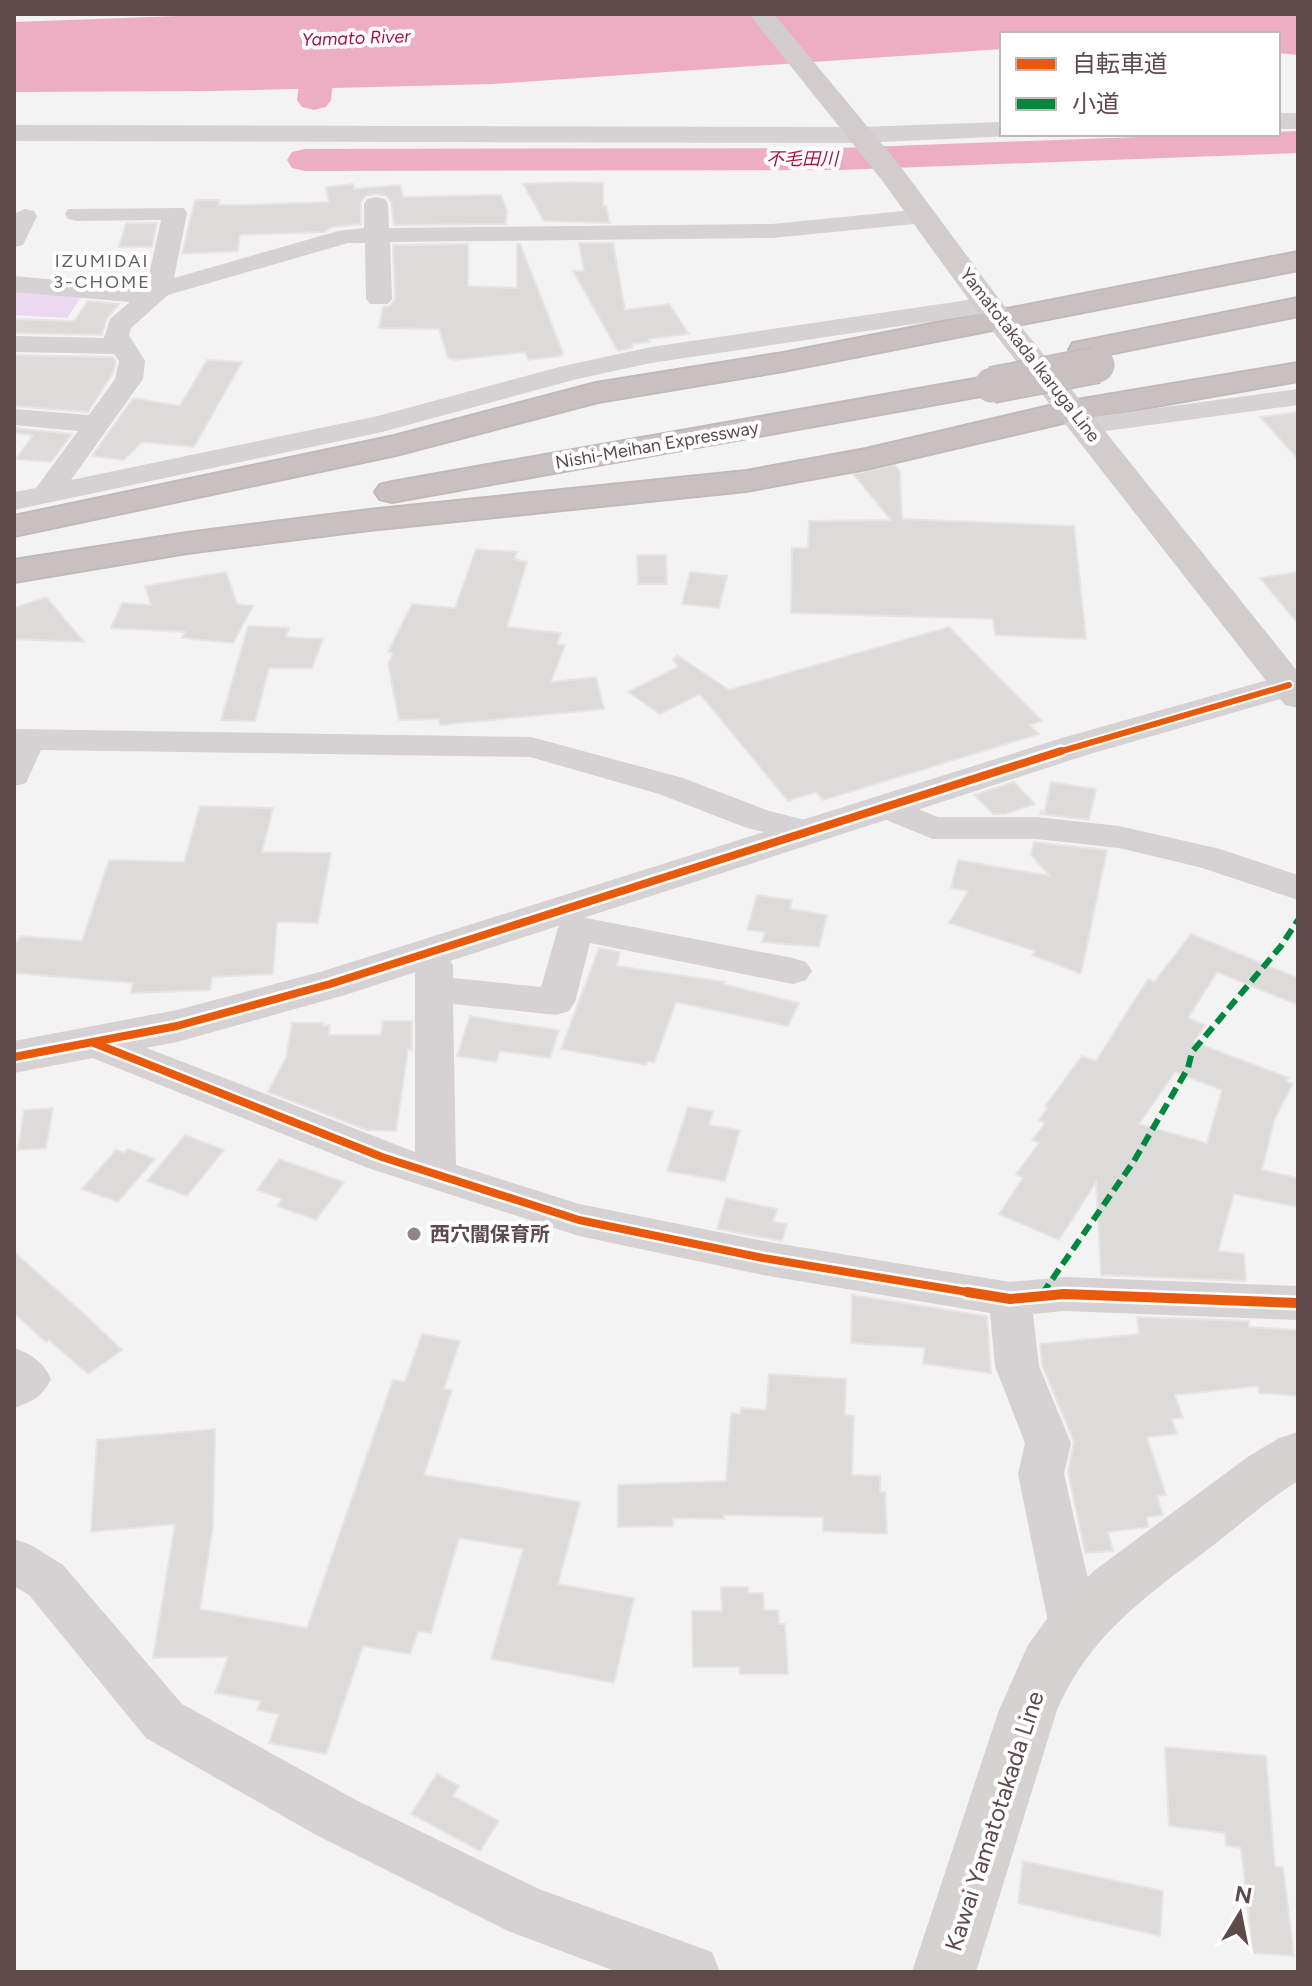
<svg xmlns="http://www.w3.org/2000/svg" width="1312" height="1986" font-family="Figtree,'Noto Sans JP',sans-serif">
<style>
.green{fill:#edd8f1}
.water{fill:#edaec3}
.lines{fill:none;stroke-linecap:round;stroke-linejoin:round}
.river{fill:#edaec3;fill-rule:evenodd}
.building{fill:#dddada;stroke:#e6e5e4;stroke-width:2;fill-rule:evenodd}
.motorway-casing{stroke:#c2b8b8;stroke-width:4}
.minor{fill:#d6d1d2;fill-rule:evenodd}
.tertiary{fill:#d6d1d2;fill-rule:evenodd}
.secondary{fill:#d6d2d2;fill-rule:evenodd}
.primary{fill:#d2cccc;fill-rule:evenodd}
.motorway{fill:#c9c1c1;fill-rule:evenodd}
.motorway-bridge-casing{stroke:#c2b8b8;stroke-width:38;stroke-linecap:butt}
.motorway-bridge{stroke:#c9c1c1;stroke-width:35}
.quiet{stroke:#00873e;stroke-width:6;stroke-dasharray:12 6;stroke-linecap:butt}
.cycleway-far2-casing{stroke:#fff;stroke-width:10}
.cycleway-far1-casing{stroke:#fff;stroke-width:13}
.cycleway-casing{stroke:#fff;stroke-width:15}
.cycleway-far2{stroke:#e8590c;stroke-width:6}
.cycleway-far1{stroke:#e8590c;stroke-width:8}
.cycleway{stroke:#e8590c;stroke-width:10}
.poi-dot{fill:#938586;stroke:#fff;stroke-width:3}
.labels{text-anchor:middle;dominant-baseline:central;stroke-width:8;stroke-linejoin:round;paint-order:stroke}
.far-water-label{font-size:18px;font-style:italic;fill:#ac1043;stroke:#fff}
.far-neighbourhood-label{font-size:18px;letter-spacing:2px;fill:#665e5e;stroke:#fff}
.far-street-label{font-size:18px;fill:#5f4a4b;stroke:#fff}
.poi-label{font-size:20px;font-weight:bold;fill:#5f4a4b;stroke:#fff;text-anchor:start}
.near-street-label{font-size:24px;fill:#5f4a4b;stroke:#fff}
</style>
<rect width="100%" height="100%" fill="#f3f3f3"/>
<!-- green -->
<polygon class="green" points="14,289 82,296 67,318 14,315"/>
<!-- water -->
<polygon class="water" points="233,14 1298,14 1298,55 1278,53 1278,34 1002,34 1002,49 492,84 211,91 14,92 14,22"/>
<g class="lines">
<!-- river -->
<g class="river">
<polygon points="321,31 332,34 337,41 331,100 326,107 314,110 302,107 297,100 305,41 310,34"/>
<polygon points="1298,131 1298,153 839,170 305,171 292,168 287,160 292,152 305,149 839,148"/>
</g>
</g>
<!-- building -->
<g class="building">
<polygon points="569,182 603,183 603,206 606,206 610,223 544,221 523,184"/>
<polygon points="353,184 354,189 400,185 403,197 501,195 507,211 506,224 394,225 391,202 386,196 375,194 366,196 361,202 361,224 332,227 324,232 240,235 238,251 182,254 195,200 220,200 219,205 245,205 329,202 326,187"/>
<polygon points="126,223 157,223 152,247 119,247"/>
<polygon points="579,243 613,243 625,310 669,304 689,334 649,339 650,342 632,344 632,348 618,351 573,271 584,271"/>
<polygon points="468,244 468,286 517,288 517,244 520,244 563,353 561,356 528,360 525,352 455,360 448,358 439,329 379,328 383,307 390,306 395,299 393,245"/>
<polygon points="88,301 119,304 107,318 102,335 14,333 14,319 74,321"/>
<polygon points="14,355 112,357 116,362 113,373 88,412 14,406"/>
<polygon points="207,360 242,362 194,447 142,442 124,460 92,456 133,398 180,406"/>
<polygon points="1298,412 1298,459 1260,417"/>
<polygon points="14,428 72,434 51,462 16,459 33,435 14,433"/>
<polygon points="895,465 900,471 902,519 1074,526 1086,639 995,635 993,619 791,613 792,548 808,548 809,521 891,520 853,474"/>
<polygon points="476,549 517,552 514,559 527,562 507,627 561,633 557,644 565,645 551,682 596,677 604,709 440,725 439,719 399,720 388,664 393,653 388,652 412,604 455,608"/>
<polygon points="637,555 666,555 667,584 638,584"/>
<polygon points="226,572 237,604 253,606 233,643 182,638 185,632 111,628 122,603 151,605 145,586"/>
<polygon points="690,572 727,576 719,608 682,604"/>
<polygon points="1298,572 1298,624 1260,578"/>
<polygon points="46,597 84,642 14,639 14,608"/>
<polygon points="248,626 289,628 286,637 323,639 312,668 269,668 255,721 221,720"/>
<polygon points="949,627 1042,721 1029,725 1039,734 823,800 816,792 788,801 700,694 660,714 628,692 678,667 673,660 677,655 729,690"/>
<polygon points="1014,782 1035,804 1005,814 993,814 974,795"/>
<polygon points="1051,782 1096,789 1089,820 1040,814 1041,811 1044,814"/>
<polygon points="200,806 273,808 262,852 331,853 318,923 277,922 273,974 212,977 210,990 131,993 133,983 14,973 14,948 20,936 82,941 109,860 184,862"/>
<polygon points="1034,842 1107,850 1081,974 1032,955 1035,951 949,923 968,891 951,888 958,860 1050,876 1031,855"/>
<polygon points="757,895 792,900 790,909 827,915 819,947 762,942 765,932 747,930"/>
<path d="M 1191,934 L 1298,978 L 1298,1005 L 1217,972 L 1188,1018 L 1205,1025 L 1194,1042 L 1289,1078 L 1286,1081 L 1293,1084 L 1275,1118 L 1262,1170 L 1298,1178 L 1298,1207 L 1234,1194 L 1218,1251 L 1244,1254 L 1246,1281 L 1101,1275 L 1096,1182 L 1059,1240 L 999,1214 L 1023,1178 L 1016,1174 L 1039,1143 L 1032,1140 L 1045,1123 L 1039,1120 L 1048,1107 L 1045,1106 L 1082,1056 L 1096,1061 L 1148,979 L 1154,982 ZM 1175,1072 L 1222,1090 L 1207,1143 L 1139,1124 Z"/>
<polygon points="599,948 620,952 617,966 725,982 723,984 799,1003 788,1026 676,1002 654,1063 648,1061 646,1065 561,1049"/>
<polygon points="470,1016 510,1023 559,1030 550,1058 500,1051 496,1062 457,1056"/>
<polygon points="383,1021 412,1021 412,1050 408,1049 396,1131 367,1130 268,1092 286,1058 292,1023 323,1023 323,1026 330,1025 329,1035 381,1035"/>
<polygon points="688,1107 713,1111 709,1125 740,1130 725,1181 667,1171"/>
<polygon points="53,1108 46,1148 18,1150 24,1110"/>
<polygon points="185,1135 224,1150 187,1196 147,1181"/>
<polygon points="128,1149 155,1159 118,1202 82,1189 116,1150 124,1153"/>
<polygon points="279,1159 344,1182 316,1220 277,1206 282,1199 257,1190"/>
<polygon points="726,1198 777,1209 773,1222 787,1224 782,1241 717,1229"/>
<polygon points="14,1252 83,1313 122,1350 88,1374 49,1340 46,1342 14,1313"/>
<polygon points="852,1295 987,1316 991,1373 923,1364 925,1348 851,1343"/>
<polygon points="1137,1317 1249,1321 1249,1327 1298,1330 1298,1396 1259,1393 1258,1386 1175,1395 1183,1418 1172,1419 1177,1434 1147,1437 1166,1495 1157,1496 1163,1515 1147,1517 1148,1527 1108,1532 1113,1551 1085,1553 1068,1471 1074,1442 1042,1365 1040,1344 1139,1334"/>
<polygon points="422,1334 460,1341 444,1389 452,1390 424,1475 580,1502 558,1584 634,1598 614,1683 491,1659 523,1549 459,1538 431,1633 418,1631 410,1654 363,1646 326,1754 269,1743 279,1714 257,1710 261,1701 215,1693 228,1657 153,1658 175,1524 91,1532 97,1440 215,1429 213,1526 200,1609 307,1628 393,1380 405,1382"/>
<polygon points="769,1374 846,1379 845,1415 854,1416 852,1475 880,1476 880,1492 885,1492 887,1534 823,1531 823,1517 724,1515 724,1519 673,1518 673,1526 618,1527 618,1485 726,1481 731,1413 740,1414 741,1408 766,1410"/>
<polygon points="721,1587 748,1587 748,1593 763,1593 764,1610 778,1610 779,1624 785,1624 788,1674 740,1674 739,1667 693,1667 692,1611 722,1611"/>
<polygon points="1165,1747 1266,1756 1275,1866 1283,1867 1294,1956 1253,1953 1241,1848 1226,1846 1225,1833 1169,1826"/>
<polygon points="437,1774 459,1786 453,1796 499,1821 480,1851 411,1814"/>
<polygon points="1023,1861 1163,1891 1160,1936 1018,1903"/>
</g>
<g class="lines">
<!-- motorway casing -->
<g class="motorway-casing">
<g id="motorway">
<polygon points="1298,252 1298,270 783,371 598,402 396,455 14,536 14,516 394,436 596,383 783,353"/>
<polygon points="1298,298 1298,316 1084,359 1073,357 1069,350 1073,343 1084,341"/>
<polygon points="1298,363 1298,381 1071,421 866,469 746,491 369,530 187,553 14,582 14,560 187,533 369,510 746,471 866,449 1071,401"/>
<polygon points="992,376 1003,378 1008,385 1003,392 392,502 380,499 375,492 380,485 392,482"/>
</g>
</g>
<!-- minor -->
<g class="minor">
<polygon points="376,197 385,199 388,204 389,228 772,224 924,209 933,211 936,216 933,221 924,223 772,238 390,242 392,299 388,304 370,304 366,299 365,243 348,243 168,295 131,328 129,335 145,361 143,379 71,480 378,416 563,366 651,347 988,297 997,300 1001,305 997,310 988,313 651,363 577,379 382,432 14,510 14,492 36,488 78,431 14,425 14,409 89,415 115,379 119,361 114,354 14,352 14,336 104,338 110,319 130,302 14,292 14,276 146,288 161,220 77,221 68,219 65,214 68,209 184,208 187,213 174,278 338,231 364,228 364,204 367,199"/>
<polygon points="25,209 34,211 37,216 23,245 14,247 14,214"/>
<polygon points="1298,389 1298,405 1084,434 1074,432 1070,426 1074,420 1084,418"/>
<polygon points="14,729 531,737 683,778 769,811 817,823 823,831 817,839 805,842 747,828 659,794 530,757 41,750 26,783 14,786"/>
<polygon points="886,796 938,817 1036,817 1119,826 1220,849 1298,875 1298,900 1199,867 1119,848 1036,839 933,839 874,815 869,807 874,799"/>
<polygon points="576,916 793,958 806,962 812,971 806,980 793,984 590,943 575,1002 569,1011 556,1015 453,1004 456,1165 579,1204 763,1241 1010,1282 1064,1277 1298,1286 1298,1320 1064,1311 1033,1314 1039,1366 1071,1443 1064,1474 1099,1627 1091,1643 1074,1649 1057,1643 1049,1627 1018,1474 1025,1443 995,1366 990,1313 763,1275 579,1236 368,1168 80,1053 75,1043 80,1033 94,1029 108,1033 415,1152 415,965 421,956 434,952 447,956 453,965 453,978 541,987 558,928 563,919"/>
<path d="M 14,1348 C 32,1354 43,1362 51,1379 C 43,1396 32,1402 14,1408 Z"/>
<polygon points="14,1539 31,1545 63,1565 182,1704 354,1799 539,1889 712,1952 720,1972 617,1972 508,1931 316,1835 146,1738 29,1595 14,1586"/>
</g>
<!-- tertiary -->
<g class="tertiary">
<rect x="1278" y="113" width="20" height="16"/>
<polygon points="1002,122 1002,134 1011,136 859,143 14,141 14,125 859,127"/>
<polygon points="1289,674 1298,676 1298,694 1090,754 345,995 177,1042 14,1073 14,1041 177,1010 320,972 1062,738"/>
</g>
<!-- secondary -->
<path class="secondary" d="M 1298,1432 L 1298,1481 C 1269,1499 1242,1523 1215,1544 C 1151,1593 1090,1633 1057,1710 L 976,1972 L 912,1972 L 999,1710 L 1028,1645 L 1054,1609 L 1095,1570 L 1249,1456 L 1279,1438 Z"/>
<!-- primary -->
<polygon class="primary" points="749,14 774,14 901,167 999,299 1298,672 1298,708 1285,705 977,311 881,179"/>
<!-- motorway -->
<use href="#motorway" class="motorway"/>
<!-- motorway-bridge casing -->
<g class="motorway-bridge-casing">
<polyline id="motorway-bridge" points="992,385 1097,365"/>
</g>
<!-- motorway-bridge -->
<use href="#motorway-bridge" class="motorway-bridge"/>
<!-- quiet -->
<polyline class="quiet" points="1042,1294 1134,1161 1188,1068 1192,1052 1281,946 1298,920"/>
<!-- cycleway-far2 casing -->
<g class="cycleway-far2-casing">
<polyline id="cycleway-far2" points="1055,753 1289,685"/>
</g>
<!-- cycleway-far1 casing -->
<g class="cycleway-far1-casing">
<g id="cycleway-far1">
<polyline points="94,1043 382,1157 579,1220 763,1258 979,1294"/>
<polyline points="14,1057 177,1026 330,984 1061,751"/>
</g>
</g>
<!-- cycleway casing -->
<g class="cycleway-casing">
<polyline id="cycleway" points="967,1292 1010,1299 1064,1294 1298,1303"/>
</g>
<!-- cycleway-far2 -->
<use href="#cycleway-far2" class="cycleway-far2"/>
<!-- cycleway-far1 -->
<use href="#cycleway-far1" class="cycleway-far1"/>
<!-- cycleway -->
<use href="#cycleway" class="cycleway"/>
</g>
<!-- markers -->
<circle class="poi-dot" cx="414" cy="1234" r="8"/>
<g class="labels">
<!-- far-water labels -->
<g class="far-water-label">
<text transform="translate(356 38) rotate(-2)">Yamato River</text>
<text x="802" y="159">不毛田川</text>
</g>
<!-- far-neighbourhood labels -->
<g class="far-neighbourhood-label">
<text x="102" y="261">IZUMIDAI<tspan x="102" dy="21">3-CHOME</tspan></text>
</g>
<!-- far-street labels -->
<g class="far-street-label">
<text transform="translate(1030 355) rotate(52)">Yamatotakada Ikaruga Line</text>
<text transform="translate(657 445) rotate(-10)">Nishi-Meihan Expressway</text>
</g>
<!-- poi labels -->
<g class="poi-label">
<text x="430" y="1234">西穴闇保育所</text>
</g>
<!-- near-street labels -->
<g class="near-street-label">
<text transform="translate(994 1821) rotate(-72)">Kawai Yamatotakada Line</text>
</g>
</g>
<!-- border -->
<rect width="1312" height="1986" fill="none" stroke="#5f4a4b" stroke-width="32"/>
<!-- legend -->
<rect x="1000" y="32" width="280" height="104" fill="#ffffff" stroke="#bfb7b7" stroke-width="2"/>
<rect x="1016" y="58" width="40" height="12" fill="#e8590c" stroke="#bfb7b7" stroke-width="2"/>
<text x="1072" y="72" font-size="24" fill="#5f4a4b">自転車道</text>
<rect x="1016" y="98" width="40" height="12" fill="#00873e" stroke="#bfb7b7" stroke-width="2"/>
<text x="1072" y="112" font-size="24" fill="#5f4a4b">小道</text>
<!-- north arrow -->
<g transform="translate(1240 1914) rotate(10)" stroke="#ffffff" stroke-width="6" paint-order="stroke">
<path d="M0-6L14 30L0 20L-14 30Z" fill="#5f4a4b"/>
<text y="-12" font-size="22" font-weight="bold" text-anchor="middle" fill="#5f4a4b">N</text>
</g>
</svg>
